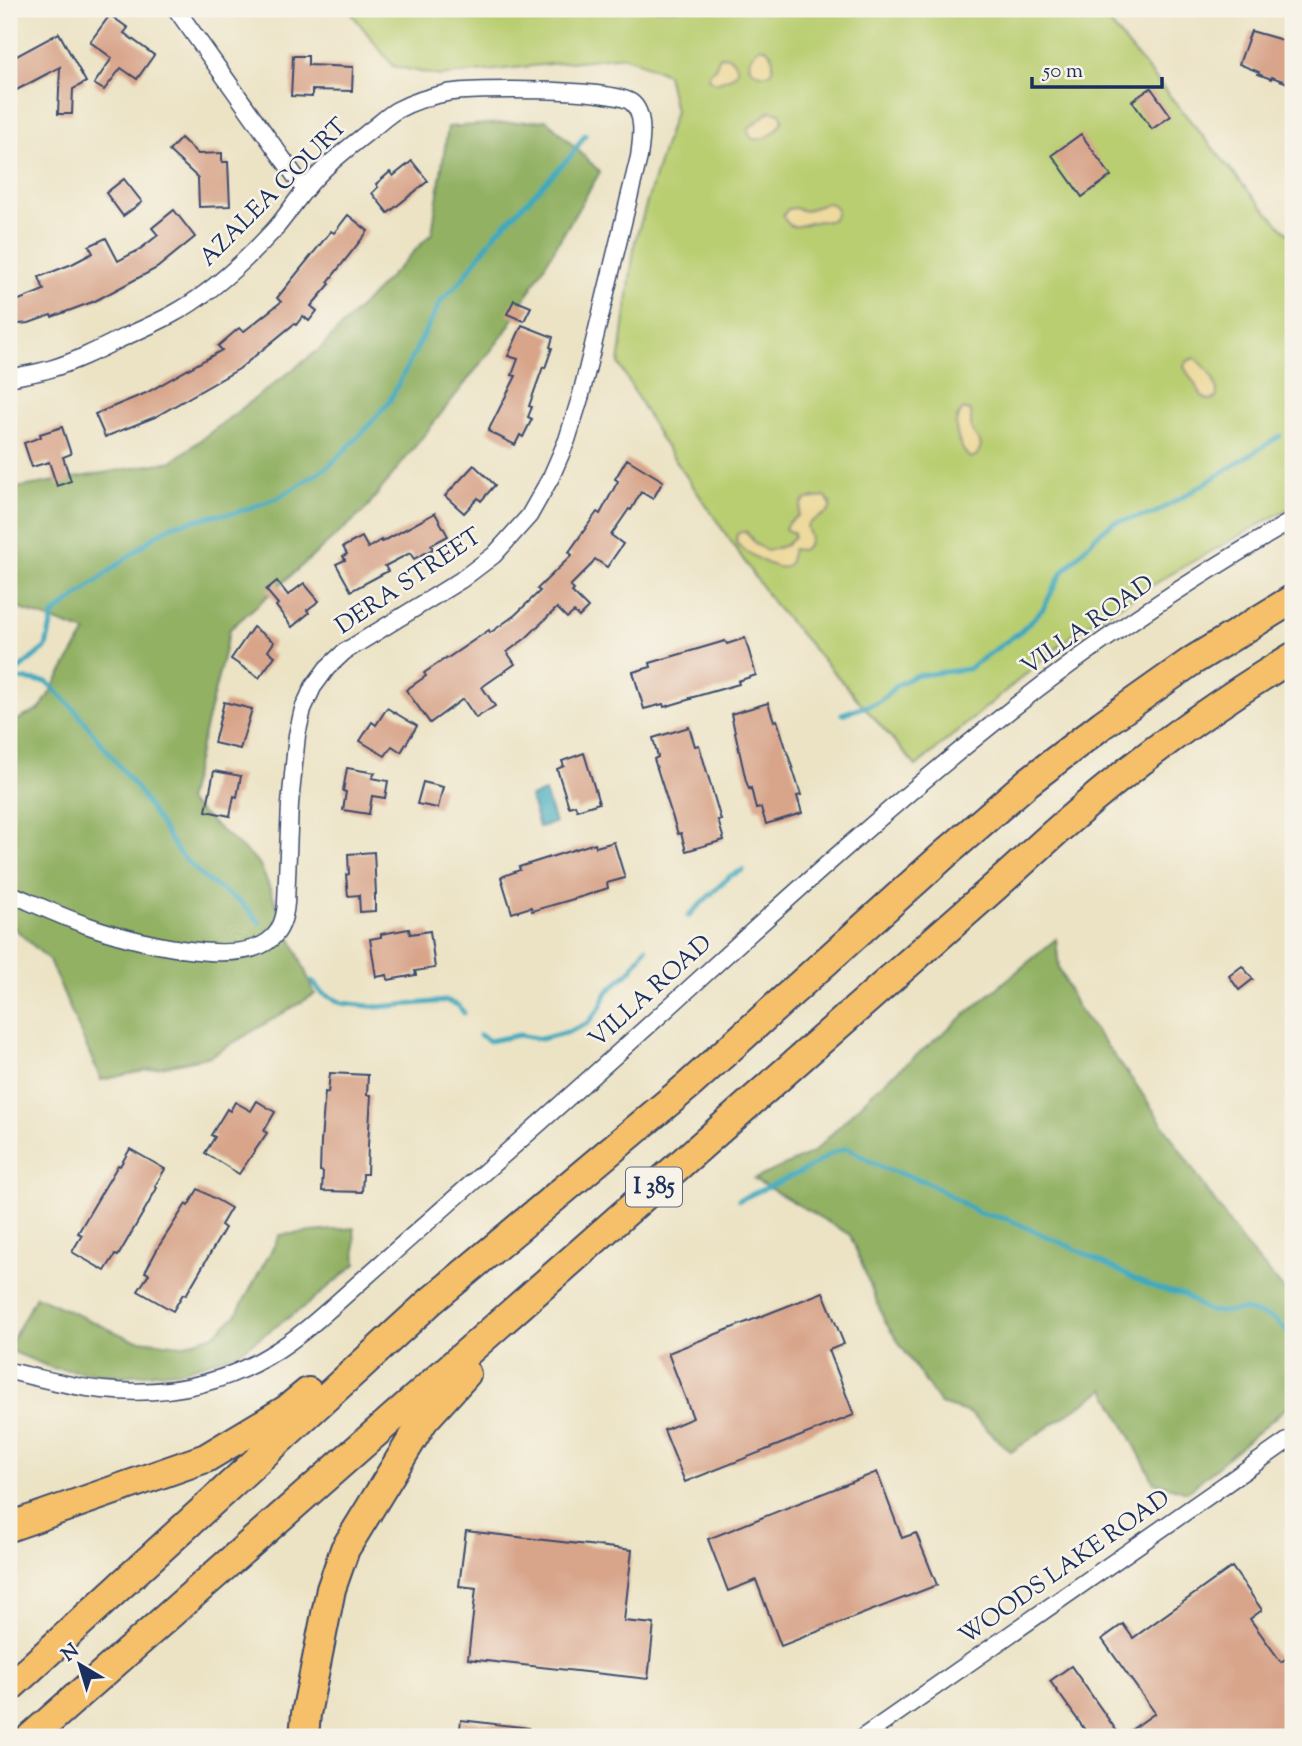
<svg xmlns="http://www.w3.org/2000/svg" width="1302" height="1746" font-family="'Sorts Mill Goudy',serif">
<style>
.green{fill:#b9ce71;stroke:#6a7e68;stroke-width:2}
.forest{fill:#92b163;stroke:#567060;stroke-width:2}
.sand{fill:#eeda9e;stroke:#84847e;stroke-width:2}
.water{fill:#3ea9bd;stroke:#2c6c8e;stroke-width:2}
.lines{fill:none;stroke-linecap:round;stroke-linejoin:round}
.stream{stroke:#3ea9bd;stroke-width:5}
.building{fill:#d8a48a}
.minor-casing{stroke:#3a4a6d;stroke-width:19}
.motorway-casing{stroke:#3a4a6d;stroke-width:32}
.minor{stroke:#fff;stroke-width:16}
.motorway{stroke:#f6c06b;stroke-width:28}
.labels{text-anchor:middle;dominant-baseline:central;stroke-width:5;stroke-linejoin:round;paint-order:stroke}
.shield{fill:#f7f3e8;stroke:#5d6a87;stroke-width:2}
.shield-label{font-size:23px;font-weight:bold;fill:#1b2f5e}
.street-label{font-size:24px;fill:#1b2f5e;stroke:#f7f3e8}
</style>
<rect width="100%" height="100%" fill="#f7f3e8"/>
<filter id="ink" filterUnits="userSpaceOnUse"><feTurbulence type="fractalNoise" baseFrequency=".0143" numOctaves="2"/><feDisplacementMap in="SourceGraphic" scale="14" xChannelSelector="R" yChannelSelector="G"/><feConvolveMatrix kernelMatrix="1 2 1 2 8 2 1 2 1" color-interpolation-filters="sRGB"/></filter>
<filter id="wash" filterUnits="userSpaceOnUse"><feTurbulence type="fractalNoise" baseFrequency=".00686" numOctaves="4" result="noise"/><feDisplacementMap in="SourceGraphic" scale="28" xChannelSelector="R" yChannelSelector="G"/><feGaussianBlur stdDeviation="1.57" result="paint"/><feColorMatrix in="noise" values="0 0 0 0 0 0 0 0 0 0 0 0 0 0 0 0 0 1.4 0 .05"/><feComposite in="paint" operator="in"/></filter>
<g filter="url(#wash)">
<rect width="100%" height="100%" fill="#ece3c5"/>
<path class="green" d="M348 9H1098L1250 193 1293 239V506L1181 568 1076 632 916 766 773 603 660 438 619 364 635 241 675 111 667 74 624 56 440 76 393 66Z"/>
<g class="forest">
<path d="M547 120 600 172 504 334 364 511 230 629 187 801 259 863 315 994 211 1056 101 1080 49 960 9 923V724L40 709 86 632 9 605V489L173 461 321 348 432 233 448 127Z"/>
<path d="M1056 939 1059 968 1076 1005 1137 1086 1242 1242 1293 1300V1402L1187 1492 1154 1482 1105 1389 1011 1452 970 1413 940 1404 885 1322 850 1235 754 1179 813 1153 876 1089Z"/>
<path d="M354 1228 356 1264 304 1307 237 1353 181 1371 120 1376 52 1368 9 1350V1346L36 1296 131 1339 182 1345 214 1335 236 1315 280 1235Z"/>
</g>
<g class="sand">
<path d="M760 47 767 49C774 55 775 67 769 74H759L750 68C748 59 753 53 760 47Z"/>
<path d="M721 56 729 57C748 73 731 78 715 83L708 78C709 71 713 71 716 66 718 61 717 60 721 56Z"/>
<path d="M770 111 780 113 783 120C777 132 766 141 752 139L748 131 749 128Z"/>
<path d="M826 203 832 204 837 210C834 226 825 219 814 222 800 224 792 234 783 216L788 209 795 208 805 211Z"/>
<path d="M1194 358C1206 365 1218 382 1217 396L1214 399 1208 400 1202 396 1184 367 1186 362Z"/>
<path d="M964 409 971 412C972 418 970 425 972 430 976 442 987 440 976 456L970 458C958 447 949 420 964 409Z"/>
<path d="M826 497C841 515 815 514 807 526L810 537 808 546 801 550 793 549C791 554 791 562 787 566 777 573 742 550 736 542L737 534C749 528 747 534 754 542 757 546 763 549 767 551L786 545 794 537V533L786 530 785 528 788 523 798 516 802 503 807 499Z"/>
</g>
<path class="water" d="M545 792 555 823 539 827 530 797Z"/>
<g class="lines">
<g class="stream">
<path d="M9 677 46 647 53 615 156 535 174 525 211 516 235 513 278 498 329 466 364 431 389 402 441 301 460 282 496 233 570 157 585 135"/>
<path d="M9 680 19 679 47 682 76 711 138 790 178 852 205 879 243 904 260 923"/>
<path d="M842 714 879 702 897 685 914 676 968 669 1021 631 1043 609 1061 574 1096 536 1114 522 1153 514 1188 494 1280 436"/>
<path d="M688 916 730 876 743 870"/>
<path d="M312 981 322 993 342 1003 378 1007 446 1001 458 1005 464 1013"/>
<path d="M480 1035 489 1041 519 1035 541 1039 568 1032 588 1023 600 1008 607 992 631 970 646 948"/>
<path d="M739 1200 806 1170 832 1153 847 1148 883 1168 927 1182 979 1213 1007 1219 1073 1248 1135 1279 1156 1288 1184 1295 1201 1307 1209 1311 1218 1312 1246 1310 1274 1319 1293 1337"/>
</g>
</g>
<g id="blocks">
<g class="building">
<path d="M110 15 128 28 124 33 154 55 137 79 121 68 104 90 94 84 112 58 90 42Z"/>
<path d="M1251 31 1279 39 1286 42 1285 44 1293 47V85L1272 77 1271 79 1258 74 1259 72 1239 64Z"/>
<path d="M59 33 86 82 73 89 72 114H58L60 67 9 94V60Z"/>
<path d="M293 56H308V65L353 67 352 91 312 90V97L291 96Z"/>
<path d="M1151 88 1171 116 1152 129 1132 101Z"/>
<path d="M1081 134 1111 176 1082 197 1052 155Z"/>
<path d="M181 138 198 154 222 153V162H228L230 206 199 207 198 178 169 151Z"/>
<path d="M412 161 428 181 388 213 372 193 378 187 376 184 390 172 393 176Z"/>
<path d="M124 179 142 202 123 216 106 193Z"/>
<path d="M174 210 195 237 157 268 95 301 52 317 51 315 29 323 9 325V304L44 290 39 277 72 264 93 253 89 246 106 238 118 261 139 250 158 235 152 228Z"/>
<path d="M348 215 368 231 328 282 330 284 311 306 317 311 309 321 303 316 296 325 294 324 239 369 155 417 105 437 95 414 146 393 222 350 218 346 239 328 243 332 281 302 277 298 331 231 334 233Z"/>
<path d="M514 300 531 307 524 321 507 314Z"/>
<path d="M522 325 553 337 550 347 552 348 545 368 543 367 529 406 532 407 528 417 532 419 523 437 520 435 515 445 488 431 516 376 512 375 518 359 508 356Z"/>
<path d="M62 427 71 454 63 457 71 481 57 486 49 462 32 467 24 443 41 437 40 434Z"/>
<path d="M627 459 663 481 653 499 641 492 631 510 629 509 611 535 623 544 607 567 595 559 590 566 570 586 574 590 572 592 588 608 579 617 574 612 567 618 557 608 526 638 507 652 515 664 482 687 495 706 476 718 463 699 430 723 406 690 426 676 424 673 446 658V659L489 630 490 633 515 615 540 591 537 589 572 555 569 552 597 512 600 514 618 481 615 479Z"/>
<path d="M474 465 495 485 481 501 478 498 464 513 445 496Z"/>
<path d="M435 513 448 536 431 545 433 549 414 559 410 553 385 566 388 571 351 591 336 564 345 560 343 556 347 554 343 547 362 537 368 548 381 540 382 542Z"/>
<path d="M277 581 288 595 304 583 319 601 307 610 309 613 292 627 276 606 278 604 266 590Z"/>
<path d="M253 627 274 642 268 651 275 656 259 678 231 659Z"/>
<path d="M745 638 756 675 738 681 739 684 690 698 691 699 664 707 663 704 644 709 633 672 651 667 650 663 725 641 727 644Z"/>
<path d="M224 702 252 709 240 749 214 743Z"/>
<path d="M768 703 774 721 777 720 801 795 797 796 802 813 766 824 761 808 756 809 751 788 749 789 746 781 731 714Z"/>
<path d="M387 708 417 726 401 752 392 746 385 756 360 741 372 722 376 725Z"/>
<path d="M689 727 695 746 699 745 721 820H718L724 840 686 851 681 833 678 834 654 759 658 757 653 738Z"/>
<path d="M584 753 599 803 577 810 575 805 569 807 557 769 564 766 562 761Z"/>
<path d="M347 768 375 773 372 778 388 781 385 798 372 796 369 814 343 810 346 792 343 791Z"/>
<path d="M214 771 241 776 237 797 234 796 230 816 206 811Z"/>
<path d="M423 782 443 787 438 808 417 804Z"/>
<path d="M614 842 625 878 607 883 608 888 584 896 532 911 531 907 512 913 501 877 520 870 519 867 595 843 596 847Z"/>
<path d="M374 852 376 894H375V911L360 912 359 895 348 896 346 875 349 874 348 854Z"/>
<path d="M409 929 410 934 430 931 435 968 415 971 416 975 388 980 387 975 376 977 370 939 381 937V934Z"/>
<path d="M1242 966 1253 979 1239 990 1229 976Z"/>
<path d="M330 1073 368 1075 367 1095H371L368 1145 367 1174H363L362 1192 322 1191 323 1172 320 1171 321 1142 325 1092 328 1093Z"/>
<path d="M257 1101 275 1112 264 1131 267 1133 239 1174 205 1153 215 1137 211 1135 227 1109 230 1111 235 1102 251 1111Z"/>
<path d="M130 1149 165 1169 155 1186 157 1188 143 1213 118 1256 115 1255 105 1271 72 1252 82 1235 78 1233 89 1214 118 1165 120 1166Z"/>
<path d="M198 1189 231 1208 221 1225 225 1228 186 1295 183 1294 173 1311 138 1291 149 1274 145 1272 159 1246 186 1204 188 1206Z"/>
<path d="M823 1292 844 1344 829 1350 854 1415 685 1482 664 1430 693 1418 668 1353Z"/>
<path d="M877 1472 902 1538 916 1533 937 1585 781 1646 756 1580 728 1591 708 1539Z"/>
<path d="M466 1531 632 1550 624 1621 654 1624 648 1679 468 1659 476 1588 459 1586Z"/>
<path d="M1232 1567 1262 1610 1250 1619 1281 1662 1287 1658 1293 1667V1737H1090L1050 1681 1071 1666 1121 1737 1155 1713 1102 1639 1123 1624 1133 1638Z"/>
<path d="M461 1720 529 1728V1737H459Z"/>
</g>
</g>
</g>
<g filter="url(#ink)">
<use href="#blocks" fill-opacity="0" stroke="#3a4a6d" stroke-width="2"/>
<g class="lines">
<g class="minor-casing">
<g id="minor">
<path d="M176 9 305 190"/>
<path d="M9 378C22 375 37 373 50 369 74 362 96 351 118 340 136 332 154 324 171 315 207 296 245 261 273 231 285 218 294 203 305 190 324 166 348 148 372 129 380 123 388 115 397 110 412 102 431 96 447 93 473 88 613 88 631 102 646 113 641 142 639 157L581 395 567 440 551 477 529 516 494 555 461 580 344 652 327 668 313 687 303 709 297 735 290 804 286 903C285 916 282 929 272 938 239 970 128 940 89 926 62 917 35 904 9 893"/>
<path d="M9 1371C40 1378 72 1387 103 1390 161 1396 218 1386 268 1356 304 1335 337 1302 368 1275 476 1179 585 1084 691 987 795 892 899 798 1009 711 1098 640 1195 577 1293 520"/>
<path d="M863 1737 1293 1437"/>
</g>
</g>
<g class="motorway-casing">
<g id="motorway">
<path d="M9 1527 206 1458 286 1410 308 1392"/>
<path d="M9 1688 431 1301 689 1085 943 856 1028 782 1103 724 1192 661 1293 599"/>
<path d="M31 1737 980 900C1010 874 1038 847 1068 821 1136 761 1216 704 1293 657"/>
<path d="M304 1737 306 1714 331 1589 345 1549 424 1420 466 1374"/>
</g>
</g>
<use href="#minor" class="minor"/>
<use href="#motorway" class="motorway"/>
</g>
</g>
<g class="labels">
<rect class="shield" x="626" y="1167.5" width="56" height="39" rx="5"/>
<g class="shield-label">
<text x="654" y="1187">I 385</text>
</g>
<g class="street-label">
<text transform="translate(274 193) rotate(-45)">AZALEA COURT</text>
<text transform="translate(409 582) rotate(-34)">DERA STREET</text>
<text transform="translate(1088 626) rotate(-35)">VILLA ROAD</text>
<text transform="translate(651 992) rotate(-42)">VILLA ROAD</text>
<text transform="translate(1065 1568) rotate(-35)">WOODS LAKE ROAD</text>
</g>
</g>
<rect width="1302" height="1746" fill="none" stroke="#f7f3e8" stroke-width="35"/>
<g transform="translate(80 1665) rotate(322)" stroke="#f7f3e8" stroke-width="5" paint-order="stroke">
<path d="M0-5L12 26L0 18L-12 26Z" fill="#1b2f5e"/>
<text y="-10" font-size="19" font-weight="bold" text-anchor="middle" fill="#1b2f5e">N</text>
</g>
<path d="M1032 77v10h130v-10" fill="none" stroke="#1b2f5e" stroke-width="3.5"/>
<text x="1043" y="77" font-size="21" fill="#1b2f5e" stroke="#f7f3e8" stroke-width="5" paint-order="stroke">50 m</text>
</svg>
